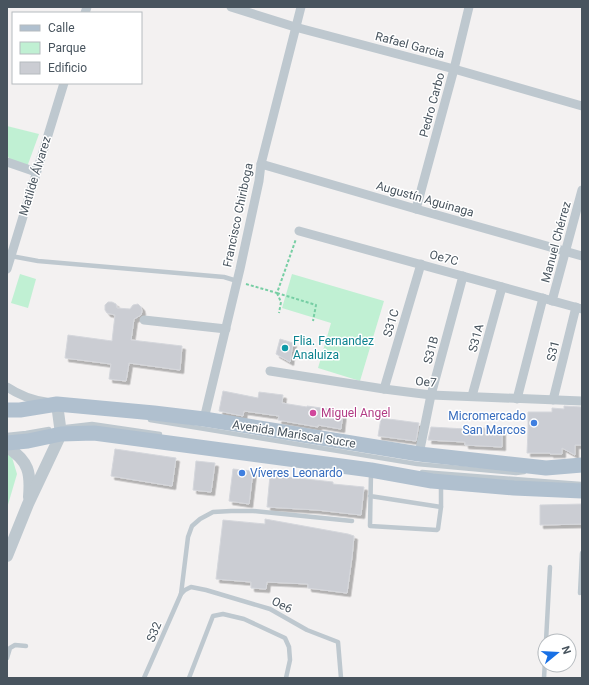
<svg xmlns="http://www.w3.org/2000/svg" width="589" height="685" font-family="Roboto,sans-serif">
<style>
.green{fill:#c0f0d3}
.building{fill:#cbcdd3;stroke:#d5d7dc;filter:url(#shadow)}
.lines{fill:none;stroke-linecap:round;stroke-linejoin:round}
.path{stroke:#77cea4;stroke-width:2;stroke-dasharray:3 2;stroke-linecap:butt}
.service{stroke:#bec8cf;stroke-width:4.5}
.minor{stroke:#bec8cf;stroke-width:9}
.tertiary{stroke:#bec8cf;stroke-width:12}
.primary{stroke:#b0c0cf;stroke-width:15}
.culture-dot{fill:#0f9aa8;stroke:#fff;stroke-width:1.5}
.hotel-dot{fill:#d1479c;stroke:#fff;stroke-width:1.5}
.shop-dot{fill:#3f7fe0;stroke:#fff;stroke-width:1.5}
.labels{text-anchor:middle;dominant-baseline:central;stroke-width:3;stroke-linejoin:round;paint-order:stroke}
.street-label{font-size:12px;fill:#48545e;stroke:#fff}
.culture-label{font-size:12px;fill:#0d838f;stroke:#fff;text-anchor:start}
.hotel-label{font-size:12px;fill:#b23c85;stroke:#fff;text-anchor:start}
.shop-label{font-size:12px;fill:#366cbe;stroke:#fff;text-anchor:end}
</style>
<defs>
<filter id="shadow"><feDropShadow dx="3.5" dy="3.5" stdDeviation="0" flood-color="#0004"/></filter>
</defs>
<rect width="100%" height="100%" fill="#f3f1f1"/>
<g class="green">
<path d="M7 126 39 134 27 167 12 162 7 155Z"/>
<path d="M20 274 36 279 28 308 11 303Z"/>
<path d="M292 274 384 301 360 381 318 368 331 323 282 308Z"/>
<path d="M7 451 11 454 17 474 7 508Z"/>
</g>
<g class="building">
<path d="M108 302H112L116 304 117 308 130 309 133 305 138 304 141 307 142 311 141 315 134 319 131 340 182 346 180 370 129 363 126 381 109 379 111 364 65 358 68 335 112 341 115 315 107 313 105 310V305Z"/>
<path d="M280 339 293 343 290 362 276 354Z"/>
<path d="M223 391 258 398 259 392 283 395 282 403 307 407V406L343 411 341 429 318 425V427L278 420 279 416 244 411 243 416 219 411Z"/>
<path d="M564 406 582 407V445H575V455L562 448V454H550V453H527L528 430V412H552V408L564 409Z"/>
<path d="M381 418 419 423 416 441 378 436Z"/>
<path d="M431 427 466 429V427L502 429V447L465 445V442L428 440Z"/>
<path d="M115 449 176 458 172 486 111 476Z"/>
<path d="M196 461 215 463 211 492 193 490Z"/>
<path d="M233 469 253 471 249 504 229 501Z"/>
<path d="M270 475 333 482V484L364 487 361 515 317 510 267 507Z"/>
<path d="M582 504V524L540 525V505Z"/>
<path d="M265 519 348 534 354 536 352 557 347 593 308 588V584L267 582 266 589 251 588V582L216 579 223 520 265 524Z"/>
</g>
<g class="lines">
<g class="path">
<path d="M246 284 277 293 296 239"/>
<path d="M277 293 316 305 313 321"/>
<path d="M277 293 281 302 279 313"/>
</g>
<g class="service">
<path d="M11 256 38 261 224 277 237 281"/>
<path d="M150 420 417 464 516 473 524 472"/>
<path d="M66 427 92 424 160 434"/>
<path d="M7 435 26 433 49 429"/>
<path d="M422 472 581 484"/>
<path d="M370 496 441 507 438 529 437 530 370 526 371 472"/>
<path d="M441 507V483"/>
<path d="M580 593 582 553"/>
<path d="M181 594 185 590 191 587 206 590 270 609 307 630 338 642 341 678"/>
<path d="M546 641 550 567"/>
<path d="M7 658 10 648 15 645 26 646"/>
<path d="M144 678 181 594 188 537 192 526 200 519 213 512 231 511H253L352 521"/>
<path d="M189 678 213 616 223 614 244 619 285 638 289 647 290 660 286 678"/>
<path d="M544 678 545 661"/>
</g>
<g class="minor">
<path d="M231 7 295 27 454 69 582 106"/>
<path d="M85 13 87 7"/>
<path d="M7 162 36 172"/>
<path d="M261 164 416 209 582 256"/>
<path d="M416 209 454 69 469 7"/>
<path d="M299 231 582 309"/>
<path d="M7 269 64 83"/>
<path d="M552 301 582 190"/>
<path d="M144 320 226 329"/>
<path d="M270 371 384 389 431 395 582 401"/>
<path d="M7 387C19 395 32 400 46 402"/>
<path d="M384 389 421 264"/>
<path d="M472 396 502 287"/>
<path d="M517 399 543 298"/>
<path d="M553 400 576 307"/>
<path d="M204 419 240 269 259 181 261 164 301 7"/>
<path d="M419 454 431 395 463 276"/>
</g>
<g class="tertiary">
<path d="M7 447C29 461 31 473 29 497"/>
<path d="M7 556 28 504 61 434 57 404"/>
</g>
<g class="primary">
<path d="M7 410H20L57 404 154 413 204 419 419 454 546 468 582 465"/>
<path d="M7 443 28 441 61 434 94 433 371 470 432 481 514 488 582 491"/>
</g>
</g>
<circle class="culture-dot" cx="285" cy="348" r="4"/>
<circle class="hotel-dot" cx="313" cy="413" r="4"/>
<g class="shop-dot">
<circle cx="534" cy="423" r="4"/>
<circle cx="242" cy="473" r="4"/>
</g>
<g class="labels">
<g class="street-label">
<text transform="translate(410 45) rotate(15)">Rafael Garcia</text>
<text transform="translate(432 105) rotate(-75)">Pedro Carbo</text>
<text transform="translate(35 176) rotate(-73)">Matilde Álvarez</text>
<text transform="translate(425 199) rotate(16)">Augustín Aguinaga</text>
<text transform="translate(238 215) rotate(-78)">Francisco Chiriboga</text>
<text transform="translate(556 242) rotate(-75)">Manuel Chérrez</text>
<text transform="translate(444 258) rotate(15)">Oe7C</text>
<text transform="translate(391 323) rotate(-73)">S31C</text>
<text transform="translate(476 338) rotate(-75)">S31A</text>
<text transform="translate(431 350) rotate(-75)">S31B</text>
<text transform="translate(553 351) rotate(-76)">S31</text>
<text transform="translate(426 382) rotate(5)">Oe7</text>
<text transform="translate(294 434) rotate(9)">Avenida Mariscal Sucre</text>
<text transform="translate(282 605) rotate(27)">Oe6</text>
<text transform="translate(154 632) rotate(-67)">S32</text>
</g>
<g class="culture-label">
<text x="293" y="341">Flia. Fernandez<tspan x="293" dy="14">Analuiza</tspan></text>
</g>
<g class="hotel-label">
<text x="321" y="413">Miguel Angel</text>
</g>
<g class="shop-label">
<text x="526" y="416">Micromercado<tspan x="526" dy="14">San Marcos</tspan></text>
<text x="250" y="473" text-anchor="start">Víveres Leonardo</text>
</g>
</g>
<rect width="589" height="685" fill="none" stroke="#48545e" stroke-width="16"/>
<rect x="12" y="12" width="130" height="72" fill="#ffffff" stroke="#b6bbbf"/>
<rect x="20" y="25" width="20" height="6" fill="#b0c0cf" stroke="#b6bbbf"/>
<text x="48" y="32" font-size="12" fill="#48545e">Calle</text>
<rect x="20" y="42" width="20" height="12" fill="#c0f0d3" stroke="#b6bbbf"/>
<text x="48" y="52" font-size="12" fill="#48545e">Parque</text>
<rect x="20" y="62" width="20" height="12" fill="#cbcdd3" stroke="#b6bbbf"/>
<text x="48" y="72" font-size="12" fill="#48545e">Edificio</text>
<g transform="translate(557 653) rotate(72)"><circle r="19" fill="#ffffff" stroke="#b6bbbf"/>
<path d="M0-3L7 15L0 10L-7 15Z" fill="#1870e5"/>
<text y="-6" font-size="11" font-weight="bold" text-anchor="middle" fill="#48545e">N</text>
</g>
</svg>
